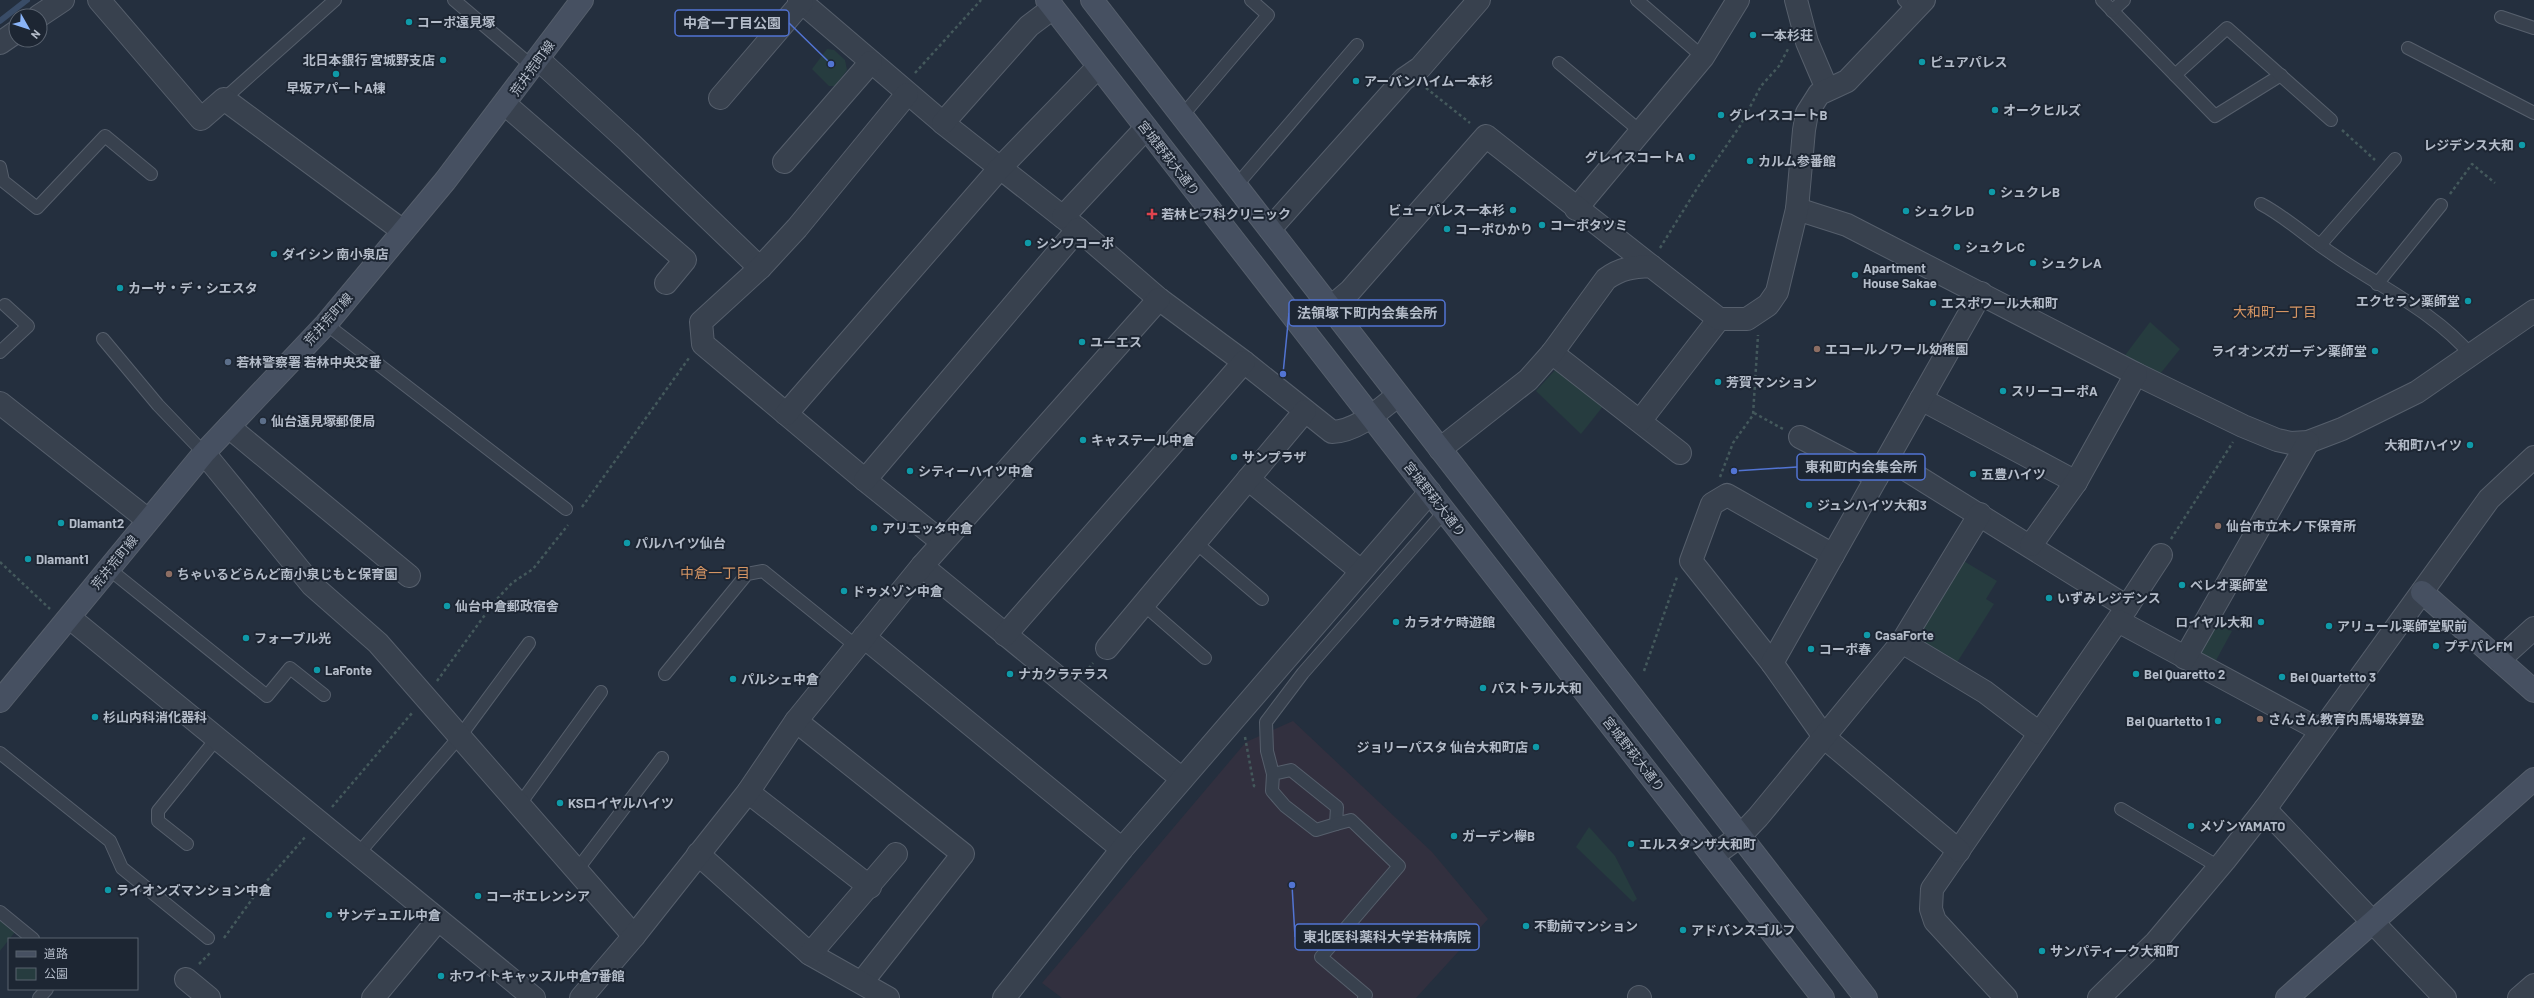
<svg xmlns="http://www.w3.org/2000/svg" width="2534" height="998" font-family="Barlow,'Noto Sans JP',sans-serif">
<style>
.medical{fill:#32303f}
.green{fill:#263c3f}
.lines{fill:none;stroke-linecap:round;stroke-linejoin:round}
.stream{stroke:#394c67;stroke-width:6}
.lane-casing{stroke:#565f6c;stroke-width:14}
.street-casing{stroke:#565f6c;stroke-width:24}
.secondary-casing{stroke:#565f6c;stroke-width:24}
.path{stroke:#44595c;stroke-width:2.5;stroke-dasharray:3 3;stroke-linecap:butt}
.lane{stroke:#38414e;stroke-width:12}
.street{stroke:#38414e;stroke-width:22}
.secondary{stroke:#465061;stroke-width:22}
.culture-dot{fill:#0f9aa8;stroke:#1d2633;stroke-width:1.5}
.health-dot{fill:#e0444e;stroke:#1d2633;stroke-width:1.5}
.education-dot{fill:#8d6e63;stroke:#1d2633;stroke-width:1.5}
.service-dot{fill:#5c6f8a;stroke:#1d2633;stroke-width:1.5}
.labels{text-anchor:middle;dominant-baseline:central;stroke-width:4;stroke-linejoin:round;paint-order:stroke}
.poi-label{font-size:13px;font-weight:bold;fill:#b4bcc9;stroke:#1d2633;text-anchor:start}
.street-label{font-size:13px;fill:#b4bcc9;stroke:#1d2633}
.neighbourhood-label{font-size:14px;fill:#d59563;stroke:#1d2633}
.leader{fill:none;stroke:#5274d3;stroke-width:1.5}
.callout-dot{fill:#5274d3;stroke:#1d2633;stroke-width:1.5}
.callout{fill:#1d2633;stroke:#5274d3;stroke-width:1.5}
.callout-label{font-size:14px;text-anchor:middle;font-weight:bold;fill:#b4bcc9}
</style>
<rect width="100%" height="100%" fill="#242f3e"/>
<path class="medical" d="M1293 721 1432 852 1488 919 1416 998H1062L1042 983 1246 742Z"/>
<g class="green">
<path d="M827 49 834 50 845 60 847 70 835 86H829L812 69Z"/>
<path d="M2150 322 2180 349 2160 374 2123 358Z"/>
<path d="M1556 369 1604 405 1581 434 1536 391Z"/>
<path d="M1962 560 1997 581 1986 599 1994 604 1956 664 1923 643 1919 629Z"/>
<path d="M2213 622 2232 631 2214 664 2200 656 2198 648Z"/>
<path d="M1589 827 1615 856 1637 899 1633 902 1576 847Z"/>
<path d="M0 920 15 932 0 951Z"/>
</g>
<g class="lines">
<path class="stream" d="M0 21 27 0"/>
<g class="lane-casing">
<g id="lane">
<path d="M454 0 533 67"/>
<path d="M1637 0 1703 57"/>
<path d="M1904 0 1913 9"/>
<path d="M2102 0 2215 116 2281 75"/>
<path d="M2112 11 2124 0"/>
<path d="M2501 17 2534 28"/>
<path d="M2408 48 2534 113"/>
<path d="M1559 63 1640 131"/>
<path d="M2175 75 2227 28 2331 120"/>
<path d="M224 99 335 0"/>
<path d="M1182 116 1268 15 1251 0"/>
<path d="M0 167 3 181 37 208 105 136 151 174"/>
<path d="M1236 186 1357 45"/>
<path d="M2261 204C2286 217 2307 237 2331 253 2378 286 2434 311 2472 356"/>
<path d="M2320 245 2395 159"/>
<path d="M2377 284 2441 205"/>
<path d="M326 324 566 509"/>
<path d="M103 339 158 405 204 453"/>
<path d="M0 352 28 326 5 305"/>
<path d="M1195 542 1262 599"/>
<path d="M109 569 267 696 290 668 324 695"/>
<path d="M1143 604 1205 658"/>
<path d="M665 674 747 574 763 571 856 646"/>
<path d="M0 753 110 841 122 868 208 938"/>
<path d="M1273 774 1291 770 1337 807 1336 824 1316 830 1285 806 1272 791 1273 774 1267 751 1266 722 1303 673 1445 511"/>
<path d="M520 804 601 692"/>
<path d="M2121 809 2219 867"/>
<path d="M1336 824 1351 820 1399 866 1321 957 1366 995 1364 998"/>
<path d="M187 844 158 821V811L217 738"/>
<path d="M358 854 461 735 529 643"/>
<path d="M577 870 662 758"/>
<path d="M0 912 33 939"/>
<path d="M39 998 47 989"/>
</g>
</g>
<g class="street-casing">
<g id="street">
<path d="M99 0 201 119 224 99 403 231"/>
<path d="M799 0 943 123 1078 229 1159 299 1244 362 1332 432C1357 431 1378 411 1397 396"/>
<path d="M1796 0 1807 42 1827 89"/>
<path d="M39 16 63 0"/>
<path d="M0 43 16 32"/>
<path d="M538 59 629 142 760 268"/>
<path d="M907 94 797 228 760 268 701 322 703 344 865 480 942 542"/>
<path d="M720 98 802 2"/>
<path d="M505 104 685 260 666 283"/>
<path d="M943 123 1029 26 1053 8"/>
<path d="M784 162 871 62"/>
<path d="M1576 209 1703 57 1738 0"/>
<path d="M1797 209 1847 225 2136 374 2243 426 2277 440 2291 443 2308 442 2342 429 2417 392 2534 311"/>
<path d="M1063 217 1146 128"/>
<path d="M1270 229 1404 79 1420 68 1479 0"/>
<path d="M1330 308 1350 291 1486 136 1651 266"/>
<path d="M1552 353 1680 453"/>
<path d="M1921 399 2076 482"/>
<path d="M0 403 148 520"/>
<path d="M786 414 1000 168 1098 67"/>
<path d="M1640 421 1719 319"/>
<path d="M229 427 409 576"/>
<path d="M1800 437 1877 477"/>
<path d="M1440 449 1528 380 1552 353 1606 279C1621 268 1633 267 1651 266L1719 319H1747L1768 305 1777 292 1797 209 1804 130 1807 113 1819 94 1847 81 1924 0"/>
<path d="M204 453 312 585 378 643 634 936"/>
<path d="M1889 459 2127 607 1932 889 1931 909 1935 921 2006 998"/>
<path d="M1248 479 1361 571"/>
<path d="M865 480 1078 229"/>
<path d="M2031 545 2076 482 2136 374"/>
<path d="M922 566 1182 779"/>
<path d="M2127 607 2161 555"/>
<path d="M70 618 534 998"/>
<path d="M2118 621 2320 730"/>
<path d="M1005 635 1244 362"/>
<path d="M864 637 1122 849"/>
<path d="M1902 642 1985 692 2039 733"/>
<path d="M1107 648 1305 411"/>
<path d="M2185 658 2308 442"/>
<path d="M2499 660 2534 628"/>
<path d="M1772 663 1691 561 1712 504 1727 495 1833 555"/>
<path d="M796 721 963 854 862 982"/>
<path d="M748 792 870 887"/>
<path d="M2265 809 2445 998"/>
<path d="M1959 851 1825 738 1772 663 1981 293"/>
<path d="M698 854 810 954 888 998"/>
<path d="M1713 856 1740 836 1758 817 1902 642 1980 514"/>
<path d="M810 954 896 854"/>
<path d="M186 979 209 998"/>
<path d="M1639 997 1640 998"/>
<path d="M373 998 438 920"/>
<path d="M581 998 634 936 748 792 796 721 922 566 1159 299"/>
<path d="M1004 998 1122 849 1430 492"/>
<path d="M2099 998 2156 942 2225 860 2265 809 2489 499 2534 457"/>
<path d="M2519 998 2534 985"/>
</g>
</g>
<g class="secondary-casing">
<g id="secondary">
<path d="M1047 0 1823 998"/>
<path d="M1092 0 1866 998"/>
<path d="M2422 592 2534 691"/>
<path d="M0 701 204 453 326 324 445 181 582 0"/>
<path d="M2287 998 2534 779"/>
</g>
</g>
<g class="path">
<path d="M915 73 981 0"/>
<path d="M1426 88 1470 123"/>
<path d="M2342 130 2375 160"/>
<path d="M2450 194 2472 164 2495 183"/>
<path d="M1660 248 1698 187 1740 126 1761 86 1779 66 1788 49"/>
<path d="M1754 413 1783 429"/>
<path d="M1720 477 1733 443 1753 415 1758 335"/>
<path d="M582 507 689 358"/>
<path d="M2171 539 2233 442"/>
<path d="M0 562 50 609"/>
<path d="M1644 671 1677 577"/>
<path d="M1085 673 1093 663"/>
<path d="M437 681 495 601 512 583 533 569 568 525"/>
<path d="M1245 737 1254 786 1257 788"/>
<path d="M332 807 412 713"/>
<path d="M224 938 258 891 306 836"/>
<path d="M199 964 210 953"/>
</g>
<use href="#lane" class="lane"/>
<use href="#street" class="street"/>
<use href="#secondary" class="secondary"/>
</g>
<g class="culture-dot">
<circle cx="409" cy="22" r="4"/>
<circle cx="1753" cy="35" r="4"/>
<circle cx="443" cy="60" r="4"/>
<circle cx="1922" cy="62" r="4"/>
<circle cx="336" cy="74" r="4"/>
<circle cx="1356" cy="81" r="4"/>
<circle cx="1995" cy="110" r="4"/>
<circle cx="1721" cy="115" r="4"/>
<circle cx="2522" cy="145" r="4"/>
<circle cx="1692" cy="157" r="4"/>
<circle cx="1750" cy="161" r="4"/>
<circle cx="1992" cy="192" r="4"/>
<circle cx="1513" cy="210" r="4"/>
<circle cx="1906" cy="211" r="4"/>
<circle cx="1542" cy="225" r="4"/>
<circle cx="1447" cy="229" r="4"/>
<circle cx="1028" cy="243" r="4"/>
<circle cx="1957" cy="247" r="4"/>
<circle cx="274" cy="254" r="4"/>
<circle cx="2033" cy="263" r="4"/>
<circle cx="1855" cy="275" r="4"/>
<circle cx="120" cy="288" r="4"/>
<circle cx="2468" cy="301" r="4"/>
<circle cx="1933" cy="303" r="4"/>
<circle cx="1082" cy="342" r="4"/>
<circle cx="2375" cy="351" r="4"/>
<circle cx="1718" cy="382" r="4"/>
<circle cx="2003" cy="391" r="4"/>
<circle cx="1083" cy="440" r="4"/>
<circle cx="2470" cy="445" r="4"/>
<circle cx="1234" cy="457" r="4"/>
<circle cx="910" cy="471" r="4"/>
<circle cx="1973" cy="474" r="4"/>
<circle cx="1809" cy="505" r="4"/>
<circle cx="61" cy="523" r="4"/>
<circle cx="874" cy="528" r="4"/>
<circle cx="627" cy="543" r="4"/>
<circle cx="28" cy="559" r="4"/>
<circle cx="2182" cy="585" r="4"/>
<circle cx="844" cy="591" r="4"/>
<circle cx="2049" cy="598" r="4"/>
<circle cx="447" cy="606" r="4"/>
<circle cx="1396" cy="622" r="4"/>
<circle cx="2261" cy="622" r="4"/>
<circle cx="2329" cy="626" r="4"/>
<circle cx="1867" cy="635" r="4"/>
<circle cx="246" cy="638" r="4"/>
<circle cx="2436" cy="646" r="4"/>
<circle cx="1811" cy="649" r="4"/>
<circle cx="317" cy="670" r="4"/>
<circle cx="1010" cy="674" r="4"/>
<circle cx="2136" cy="674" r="4"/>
<circle cx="2282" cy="677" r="4"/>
<circle cx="733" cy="679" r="4"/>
<circle cx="1483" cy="688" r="4"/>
<circle cx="95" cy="717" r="4"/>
<circle cx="2218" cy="721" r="4"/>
<circle cx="1536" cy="747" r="4"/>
<circle cx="560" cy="803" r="4"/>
<circle cx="2191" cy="826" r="4"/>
<circle cx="1454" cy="836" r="4"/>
<circle cx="1631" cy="844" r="4"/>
<circle cx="108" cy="890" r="4"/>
<circle cx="478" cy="896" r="4"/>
<circle cx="329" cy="915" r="4"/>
<circle cx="1526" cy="926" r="4"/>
<circle cx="1683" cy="930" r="4"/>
<circle cx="2042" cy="951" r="4"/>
<circle cx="441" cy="976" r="4"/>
</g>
<path class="health-dot" d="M1150 208h4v4h4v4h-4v4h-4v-4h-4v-4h4z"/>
<g class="education-dot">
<circle cx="1817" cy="349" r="4"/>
<circle cx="2218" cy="526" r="4"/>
<circle cx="169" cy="574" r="4"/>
<circle cx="2260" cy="719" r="4"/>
</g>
<g class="service-dot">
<circle cx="228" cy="362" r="4"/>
<circle cx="263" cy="421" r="4"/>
</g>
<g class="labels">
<g class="poi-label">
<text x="417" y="22">コーポ遠見塚</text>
<text x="1761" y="35">一本杉荘</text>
<text x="435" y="60" text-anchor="end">北日本銀行 宮城野支店</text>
<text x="1930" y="62">ピュアパレス</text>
<text x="1364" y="81">アーバンハイム一本杉</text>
<text x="336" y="88" text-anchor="middle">早坂アパートA棟</text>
<text x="2003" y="110">オークヒルズ</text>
<text x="1729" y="115">グレイスコートB</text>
<text x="2514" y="145" text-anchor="end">レジデンス大和</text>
<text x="1684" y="157" text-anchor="end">グレイスコートA</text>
<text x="1758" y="161">カルム参番館</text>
<text x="2000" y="192">シュクレB</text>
<text x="1505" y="210" text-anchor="end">ビューパレス一本杉</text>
<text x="1914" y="211">シュクレD</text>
<text x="1161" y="214">若林ヒフ科クリニック</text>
<text x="1550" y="225">コーポタツミ</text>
<text x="1455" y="229">コーポひかり</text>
<text x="1036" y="243">シンワコーポ</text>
<text x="1965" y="247">シュクレC</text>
<text x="282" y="254">ダイシン 南小泉店</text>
<text x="2041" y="263">シュクレA</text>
<text x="1863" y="268">Apartment<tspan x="1863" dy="15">House Sakae</tspan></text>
<text x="128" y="288">カーサ・デ・シエスタ</text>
<text x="2460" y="301" text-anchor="end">エクセラン薬師堂</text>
<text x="1941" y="303">エスポワール大和町</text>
<text x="1090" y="342">ユーエス</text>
<text x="1825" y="349">エコールノワール幼稚園</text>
<text x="2367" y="351" text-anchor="end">ライオンズガーデン薬師堂</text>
<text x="236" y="362">若林警察署 若林中央交番</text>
<text x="1726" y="382">芳賀マンション</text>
<text x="2011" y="391">スリーコーポA</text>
<text x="271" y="421">仙台遠見塚郵便局</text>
<text x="1091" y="440">キャステール中倉</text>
<text x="2462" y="445" text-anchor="end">大和町ハイツ</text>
<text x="1242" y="457">サンプラザ</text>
<text x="918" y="471">シティーハイツ中倉</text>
<text x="1981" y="474">五豊ハイツ</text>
<text x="1817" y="505">ジュンハイツ大和3</text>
<text x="69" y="523">Diamant2</text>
<text x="2226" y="526">仙台市立木ノ下保育所</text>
<text x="882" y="528">アリエッタ中倉</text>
<text x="635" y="543">パルハイツ仙台</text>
<text x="36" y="559">Diamant1</text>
<text x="177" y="574">ちゃいるどらんど南小泉じもと保育園</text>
<text x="2190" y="585">ベレオ薬師堂</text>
<text x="852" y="591">ドゥメゾン中倉</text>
<text x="2057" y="598">いずみレジデンス</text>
<text x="455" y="606">仙台中倉郵政宿舎</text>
<text x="1404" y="622">カラオケ時遊館</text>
<text x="2253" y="622" text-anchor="end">ロイヤル大和</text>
<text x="2337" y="626">アリュール薬師堂駅前</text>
<text x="1875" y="635">CasaForte</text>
<text x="254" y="638">フォーブル光</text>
<text x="2444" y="646">プチパレFM</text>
<text x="1819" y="649">コーポ春</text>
<text x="325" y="670">LaFonte</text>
<text x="1018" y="674">ナカクラテラス</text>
<text x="2144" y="674">Bel Quaretto 2</text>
<text x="2290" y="677">Bel Quartetto 3</text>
<text x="741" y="679">パルシェ中倉</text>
<text x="1491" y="688">パストラル大和</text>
<text x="103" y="717">杉山内科消化器科</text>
<text x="2268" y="719">さんさん教育内馬場珠算塾</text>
<text x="2210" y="721" text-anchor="end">Bel Quartetto 1</text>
<text x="1528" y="747" text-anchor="end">ジョリーパスタ 仙台大和町店</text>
<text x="568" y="803">KSロイヤルハイツ</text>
<text x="2199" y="826">メゾンYAMATO</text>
<text x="1462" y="836">ガーデン欅B</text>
<text x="1639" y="844">エルスタンザ大和町</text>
<text x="116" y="890">ライオンズマンション中倉</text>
<text x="486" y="896">コーポエレンシア</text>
<text x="337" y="915">サンデュエル中倉</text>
<text x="1534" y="926">不動前マンション</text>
<text x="1691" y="930">アドバンスゴルフ</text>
<text x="2050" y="951">サンパティーク大和町</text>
<text x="449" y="976">ホワイトキャッスル中倉7番館</text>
</g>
<g class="street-label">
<text transform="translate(532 68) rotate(-54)">荒井荒町線</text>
<text transform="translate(1169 158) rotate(52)">宮城野萩大通り</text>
<text transform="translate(328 319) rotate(-48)">荒井荒町線</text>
<text transform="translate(1435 499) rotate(52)">宮城野萩大通り</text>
<text transform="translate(114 562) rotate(-51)">荒井荒町線</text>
<text transform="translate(1634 754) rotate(52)">宮城野萩大通り</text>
</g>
<g class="neighbourhood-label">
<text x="2275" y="311">大和町一丁目</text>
<text x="715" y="572">中倉一丁目</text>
</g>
</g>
<path class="leader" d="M831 64L789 23M1283 374L1289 313M1734 471L1797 467M1292 885L1295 937"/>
<g class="callout-dot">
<circle cx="831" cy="64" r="4"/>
<circle cx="1283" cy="374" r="4"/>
<circle cx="1734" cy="471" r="4"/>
<circle cx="1292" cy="885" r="4"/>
</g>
<g class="callout">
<rect x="675" y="10" width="114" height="26" rx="4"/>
<rect x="1289" y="300" width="156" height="26" rx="4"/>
<rect x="1797" y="454" width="128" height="26" rx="4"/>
<rect x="1295" y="924" width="184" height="26" rx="4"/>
</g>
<g class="callout-label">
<text x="732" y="28">中倉一丁目公園</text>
<text x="1367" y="318">法領塚下町内会集会所</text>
<text x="1861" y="472">東和町内会集会所</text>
<text x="1387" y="942">東北医科薬科大学若林病院</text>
</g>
<rect x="8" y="938" width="130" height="52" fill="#1d2633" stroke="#59626f"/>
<rect x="16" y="951" width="20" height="6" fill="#465061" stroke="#59626f"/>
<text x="44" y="958" font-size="12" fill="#b4bcc9">道路</text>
<rect x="16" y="968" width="20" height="12" fill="#263c3f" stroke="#59626f"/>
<text x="44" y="978" font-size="12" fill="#b4bcc9">公園</text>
<g transform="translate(28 28) rotate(129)"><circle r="19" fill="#1d2633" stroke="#59626f"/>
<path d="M0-3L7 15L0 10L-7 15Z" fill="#8ab4f8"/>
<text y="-6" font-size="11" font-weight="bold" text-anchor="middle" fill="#b4bcc9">N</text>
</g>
</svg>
